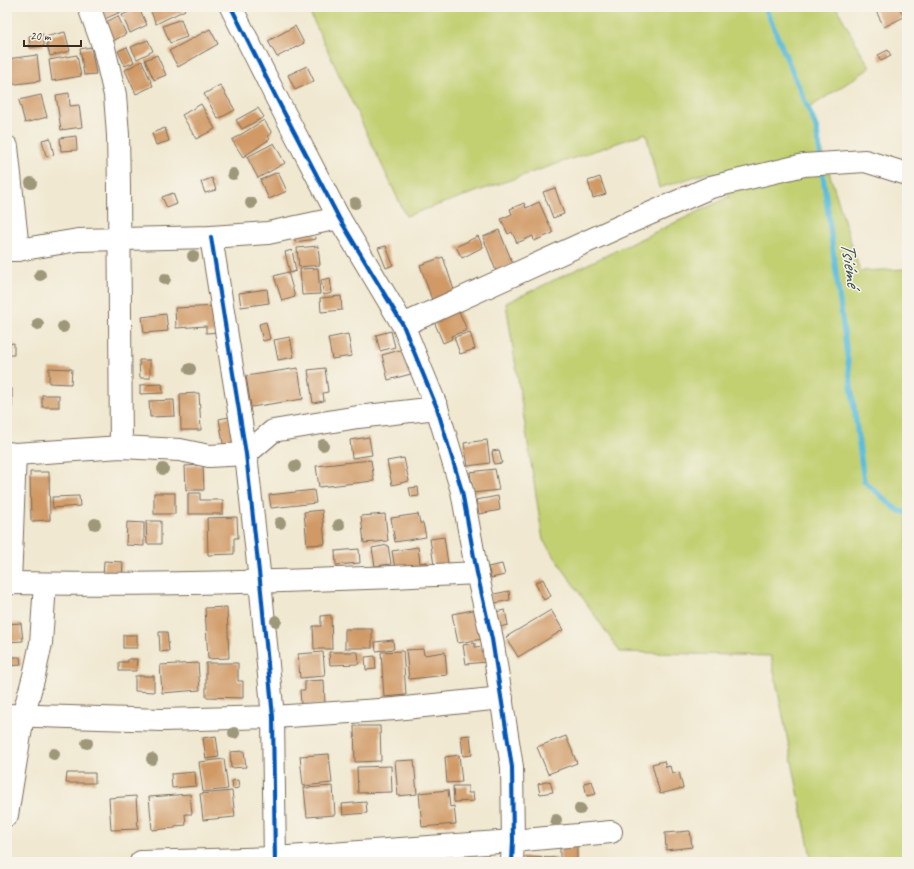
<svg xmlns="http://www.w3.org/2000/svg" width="914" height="869" font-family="Caveat,sans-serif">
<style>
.green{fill:#c2d072;stroke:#7e7d48}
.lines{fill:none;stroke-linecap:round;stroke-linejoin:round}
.stream{stroke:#5cbcda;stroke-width:5.5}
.building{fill:#d09965}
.minor-casing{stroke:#7a6c5c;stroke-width:24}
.minor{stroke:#fff;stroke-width:22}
.cycleway-casing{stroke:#f7f3e8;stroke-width:6}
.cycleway{stroke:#0057b8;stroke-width:4}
.tree{fill:#9f977a}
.labels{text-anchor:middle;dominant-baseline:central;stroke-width:3;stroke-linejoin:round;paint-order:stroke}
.water-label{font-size:21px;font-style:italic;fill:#455656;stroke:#f7f3e8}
</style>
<rect width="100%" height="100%" fill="#f7f3e8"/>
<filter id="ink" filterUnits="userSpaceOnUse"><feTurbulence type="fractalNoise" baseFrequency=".025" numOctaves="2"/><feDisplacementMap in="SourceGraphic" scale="8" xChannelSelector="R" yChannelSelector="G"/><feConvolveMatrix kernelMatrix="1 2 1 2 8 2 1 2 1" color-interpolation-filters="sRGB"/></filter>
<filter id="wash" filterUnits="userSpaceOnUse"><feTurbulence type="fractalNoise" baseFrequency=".012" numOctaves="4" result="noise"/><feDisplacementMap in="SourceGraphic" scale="16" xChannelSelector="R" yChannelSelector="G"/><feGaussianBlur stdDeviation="0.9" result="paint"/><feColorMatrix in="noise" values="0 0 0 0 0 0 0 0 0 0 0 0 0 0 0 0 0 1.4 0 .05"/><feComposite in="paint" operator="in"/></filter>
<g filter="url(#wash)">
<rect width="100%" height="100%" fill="#f0e8d0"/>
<path class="green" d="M307 7H836L870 68 809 108 860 271 907 269V862H812L771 656 620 652 543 540 506 303 729 197 709 172 659 188 646 133 406 216Z"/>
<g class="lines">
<g class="stream">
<path d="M765 7 816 127 821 159"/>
<path d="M822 168 864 481 897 510 907 513"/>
</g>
</g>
<g id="blocks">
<g class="building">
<path d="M93 7H124L125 10 100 21Z"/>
<path d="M149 7H183L185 10 156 24Z"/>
<path d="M874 7H899L904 17 884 27Z"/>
<path d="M139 8 147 25 130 33 122 15Z"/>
<path d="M118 16 126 34 109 43 100 25Z"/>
<path d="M181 19 187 37 170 43 163 26Z"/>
<path d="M295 26 304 43 277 57 268 41Z"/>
<path d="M210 29 218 44 178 67 169 51Z"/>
<path d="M65 32 70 51 50 56 45 37Z"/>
<path d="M43 34 44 46 30 48 29 36Z"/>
<path d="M148 40 153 51 137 59 131 47Z"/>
<path d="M91 47 96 74 84 75 80 49Z"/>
<path d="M127 47 134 62 125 66 118 51Z"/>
<path d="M888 50 891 56 881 61 878 55Z"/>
<path d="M37 55 40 81 8 85 7 59Z"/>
<path d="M77 55 81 76 52 81 49 60Z"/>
<path d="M157 55 166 75 154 80 145 60Z"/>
<path d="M142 61 153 86 136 94 125 70Z"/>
<path d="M307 66 314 81 295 90 288 75Z"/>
<path d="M220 85 235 110 218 119 204 94Z"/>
<path d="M69 93 70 106 79 105 82 127 61 130 56 95Z"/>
<path d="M41 95 47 117 25 123 19 100Z"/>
<path d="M201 104 215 129 196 139 182 115Z"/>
<path d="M258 108 264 117 242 129 236 120Z"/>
<path d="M264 120 272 133 268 136 270 139 243 157 232 140Z"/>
<path d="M165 128 169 141 156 145 152 133Z"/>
<path d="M76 136 77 150 61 151 60 138Z"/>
<path d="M50 138 54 155 46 156 42 140Z"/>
<path d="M274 143 285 163 258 178 247 157Z"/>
<path d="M278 172 287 191 269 199 260 180Z"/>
<path d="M600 177 606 194 593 198 588 181Z"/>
<path d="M212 178 216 190 205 193 201 182Z"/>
<path d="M555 188 564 214 553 218 543 192Z"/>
<path d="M173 193 177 204 167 208 162 197Z"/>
<path d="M539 202 553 233 534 241 533 236 517 243 512 232 508 234 501 219 512 214 510 209 524 203 526 208Z"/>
<path d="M499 230 513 264 496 271 483 237Z"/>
<path d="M315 232 316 239 295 242 294 235Z"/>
<path d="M478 236 483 247 462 258 456 247Z"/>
<path d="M318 246 320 265 299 267 297 248Z"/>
<path d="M386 246 393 265 386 268 378 248Z"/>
<path d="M292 250 296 271 290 273 285 252Z"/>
<path d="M443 257 456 296 433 303 420 265Z"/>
<path d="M318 268 320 294 302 295 300 269Z"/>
<path d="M288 272 295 297 282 301 274 276Z"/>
<path d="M330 278 332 293 324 295 321 280Z"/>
<path d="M267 289 269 303 241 307 239 293Z"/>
<path d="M341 296 342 310 321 312 320 298Z"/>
<path d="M220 306 221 332 206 333V326L176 328 175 308Z"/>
<path d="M458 309 467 330 451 336 452 339 443 343 433 319Z"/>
<path d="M166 314 168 331 144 333 142 317Z"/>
<path d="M266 322 270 339 263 341 259 324Z"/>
<path d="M391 331 395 347 380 351 376 335Z"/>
<path d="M470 332 475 349 460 354 454 337Z"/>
<path d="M348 334 352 356 332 359 328 338Z"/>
<path d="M290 337 294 357 278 360 274 340Z"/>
<path d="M14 343V355H7V344Z"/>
<path d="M404 349 411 374 388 380 382 355Z"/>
<path d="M139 360H150V378H140Z"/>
<path d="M49 368 72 369 71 384 49 383Z"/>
<path d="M298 368 303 399 251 407 246 376Z"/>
<path d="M325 368 328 392 323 393 324 401 313 403 308 370Z"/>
<path d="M162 384 163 393 140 394V385Z"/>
<rect x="7" y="389" width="5" height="18"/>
<path d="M199 393 201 430H181L180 394Z"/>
<rect x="42" y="395" width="17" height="12"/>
<path d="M174 400 175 416 150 417 149 401Z"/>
<path d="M229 417 235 447 224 449 219 419Z"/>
<path d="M369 437 372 455 352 458 350 440Z"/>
<path d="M487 440 490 463 468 466 464 443Z"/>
<path d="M499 450 502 463 494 464 492 451Z"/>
<path d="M404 458 409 481 392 485 387 461Z"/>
<path d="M371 460 374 481 319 487 316 466Z"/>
<path d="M203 465 204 490H186L185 466Z"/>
<path d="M495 469 499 490 473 493 470 472Z"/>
<path d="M30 472H49L50 520 31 521Z"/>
<path d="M418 487 419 496 411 497 409 488Z"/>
<path d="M314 490 316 503 271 508 269 495Z"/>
<rect x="154" y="493" width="21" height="21"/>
<path d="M188 493H200V500H223V514H188Z"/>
<path d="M79 496 80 506 53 508 52 497Z"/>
<path d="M498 496 500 510 479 514 476 500Z"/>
<path d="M322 510 325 544 307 545 304 512Z"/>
<path d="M385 514 388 541 364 543 361 516Z"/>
<path d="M418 514 420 523H423L426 537 395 542 391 518Z"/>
<path d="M237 517 238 538H234V554L208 555 207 518Z"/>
<path d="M146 521H161V544H147Z"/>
<path d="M127 522 144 523V546L126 545Z"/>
<path d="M444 537 449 570 435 572 430 539Z"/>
<path d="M388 545 391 564 375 566 372 548Z"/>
<path d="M418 547 420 563 427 562 428 573 396 575 392 551Z"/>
<path d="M359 549 360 563 336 565 335 551Z"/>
<path d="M104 561 123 562 122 578 103 577Z"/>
<path d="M502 564 505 575 491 578 488 567Z"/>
<path d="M543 579 551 596 544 600 535 583Z"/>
<path d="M509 591 510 600 491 604 489 595Z"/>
<path d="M227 607 229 658 208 659 205 608Z"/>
<path d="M478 609 483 639 458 643 452 614Z"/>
<path d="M505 610 508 625 495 628 491 613Z"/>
<path d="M551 610 563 630 518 657 506 637Z"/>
<path d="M331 615 332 649H314L313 626H321V616Z"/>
<path d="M21 623 23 641 7 642V624Z"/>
<rect x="345" y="629" width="27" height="19"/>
<path d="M159 632H167L169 651 160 652Z"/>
<rect x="123" y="635" width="14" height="13"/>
<path d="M393 640 394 649 376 651 375 642Z"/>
<path d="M475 643V647L484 646 486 662 466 664 463 645Z"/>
<path d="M423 649 424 655 445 652 447 675 409 679 406 650Z"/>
<path d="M403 651 406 695 384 697 381 652Z"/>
<path d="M323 652 325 676 300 678 298 654Z"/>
<path d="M329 652H358L359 664 330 665Z"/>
<path d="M375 656 376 669 366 670 365 657Z"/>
<path d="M8 657H20L21 665 8 666Z"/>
<path d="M128 659H137L136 671H119V662H128Z"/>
<path d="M198 663 200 690 162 693 160 665Z"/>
<path d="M206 663H238V681H243V698L206 697Z"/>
<path d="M135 676H154V692L135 691Z"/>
<path d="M324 680 325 705 301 706 300 690H305V681Z"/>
<path d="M354 726H380L381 761 355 762Z"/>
<path d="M470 735 472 755 463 756 461 736Z"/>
<path d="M216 736 219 757 206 759 203 738Z"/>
<path d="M566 736 577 763 548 774 537 747Z"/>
<path d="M244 751 246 767 231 768 230 752Z"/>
<path d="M329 754 332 783 303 786 300 756Z"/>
<path d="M459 755 462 782 447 783 445 757Z"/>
<path d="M224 759 228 789 203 792 199 762Z"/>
<path d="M414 760 417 794 398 796 395 761Z"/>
<path d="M664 761 666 767 670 766 672 774 679 772 683 788 660 794 652 764Z"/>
<path d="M391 766 392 792 358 793 357 767Z"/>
<path d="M195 772 196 786 172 788 171 774Z"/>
<path d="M67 773H95V783H66Z"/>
<path d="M238 780 239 788 233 789 232 781Z"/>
<path d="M550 781 553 792 540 794 538 784Z"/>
<path d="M592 781 596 794 587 796 584 783Z"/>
<path d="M333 786 335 815 307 817 304 788Z"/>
<path d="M453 786H468V793H473L474 801 454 802Z"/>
<path d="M448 790 450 807 454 806 456 824 422 827 419 793Z"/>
<path d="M232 791 235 817 203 820 200 794Z"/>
<path d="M190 794 192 814H185L186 825 175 826V828L152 830 149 797Z"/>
<path d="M136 796 138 829 111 830 109 798Z"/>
<path d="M366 802 367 813 343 815 342 804Z"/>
<path d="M690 831 692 847 666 850 665 833Z"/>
<rect x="560" y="843" width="17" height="19"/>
<path d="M522 857 557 858V862H522Z"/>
</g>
</g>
</g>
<g filter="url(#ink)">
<use href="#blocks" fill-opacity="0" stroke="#7a6c5c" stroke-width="1"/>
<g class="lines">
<g class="minor-casing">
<g id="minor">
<path d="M89 7 104 48 115 95 118 135 119 187 121 447"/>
<path d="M231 7 276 97 339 218 403 325 437 408 462 491 477 573 492 639 512 767 513 841 512 862"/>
<path d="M7 147 18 250"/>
<path d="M211 237 246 454 260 581 273 717 275 862"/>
<path d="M7 250H18L78 240 211 237 268 233 339 218"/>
<path d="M403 325 619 227 711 187 804 165 865 161 907 174"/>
<path d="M7 453 15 454 121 447 180 450 209 456 246 454 273 431 358 417 437 408"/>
<path d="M7 583C164 586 320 581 477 573"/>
<path d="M10 583 15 454"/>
<path d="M7 715 162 720 273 717 395 709 502 698"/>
<path d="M7 815 23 716 34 676 41 643 45 584"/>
<path d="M141 862 275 858 513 841 611 832"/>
</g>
</g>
<use href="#minor" class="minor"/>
<g class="cycleway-casing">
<g id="cycleway">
<path d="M231 7 276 97 339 218 403 325 437 408 462 491 477 573 492 639 512 767 513 841 512 862"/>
<path d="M211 237 246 454 260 581 273 717 275 862"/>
</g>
</g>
<use href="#cycleway" class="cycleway"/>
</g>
<g class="tree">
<circle cx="233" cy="174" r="6"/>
<circle cx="31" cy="183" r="6"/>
<circle cx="251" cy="203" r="6"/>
<circle cx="355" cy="203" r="6"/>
<circle cx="193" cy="256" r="6"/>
<circle cx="40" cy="275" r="6"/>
<circle cx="165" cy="279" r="6"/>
<circle cx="38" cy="324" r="6"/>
<circle cx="63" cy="327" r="6"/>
<circle cx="190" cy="369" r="6"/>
<circle cx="323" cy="445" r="6"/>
<circle cx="295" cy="466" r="6"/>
<circle cx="163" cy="469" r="6"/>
<circle cx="280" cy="523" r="6"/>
<circle cx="95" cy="524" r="6"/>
<circle cx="339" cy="525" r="6"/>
<circle cx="276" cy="621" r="6"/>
<circle cx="234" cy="733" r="6"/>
<circle cx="87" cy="743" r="6"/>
<circle cx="54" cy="754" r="6"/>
<circle cx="152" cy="759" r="6"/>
<circle cx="580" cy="809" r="6"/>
<circle cx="556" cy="820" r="6"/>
</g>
</g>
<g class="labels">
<g class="water-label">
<text transform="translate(851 264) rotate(82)">Tsiémé</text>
</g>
</g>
<rect width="914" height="869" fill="none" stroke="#f7f3e8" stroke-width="24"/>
<path d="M24 40v6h57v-6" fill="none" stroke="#3b2a1e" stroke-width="2"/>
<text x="30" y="40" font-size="12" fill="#3b2a1e" stroke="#f7f3e8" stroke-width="3" paint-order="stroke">20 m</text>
</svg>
